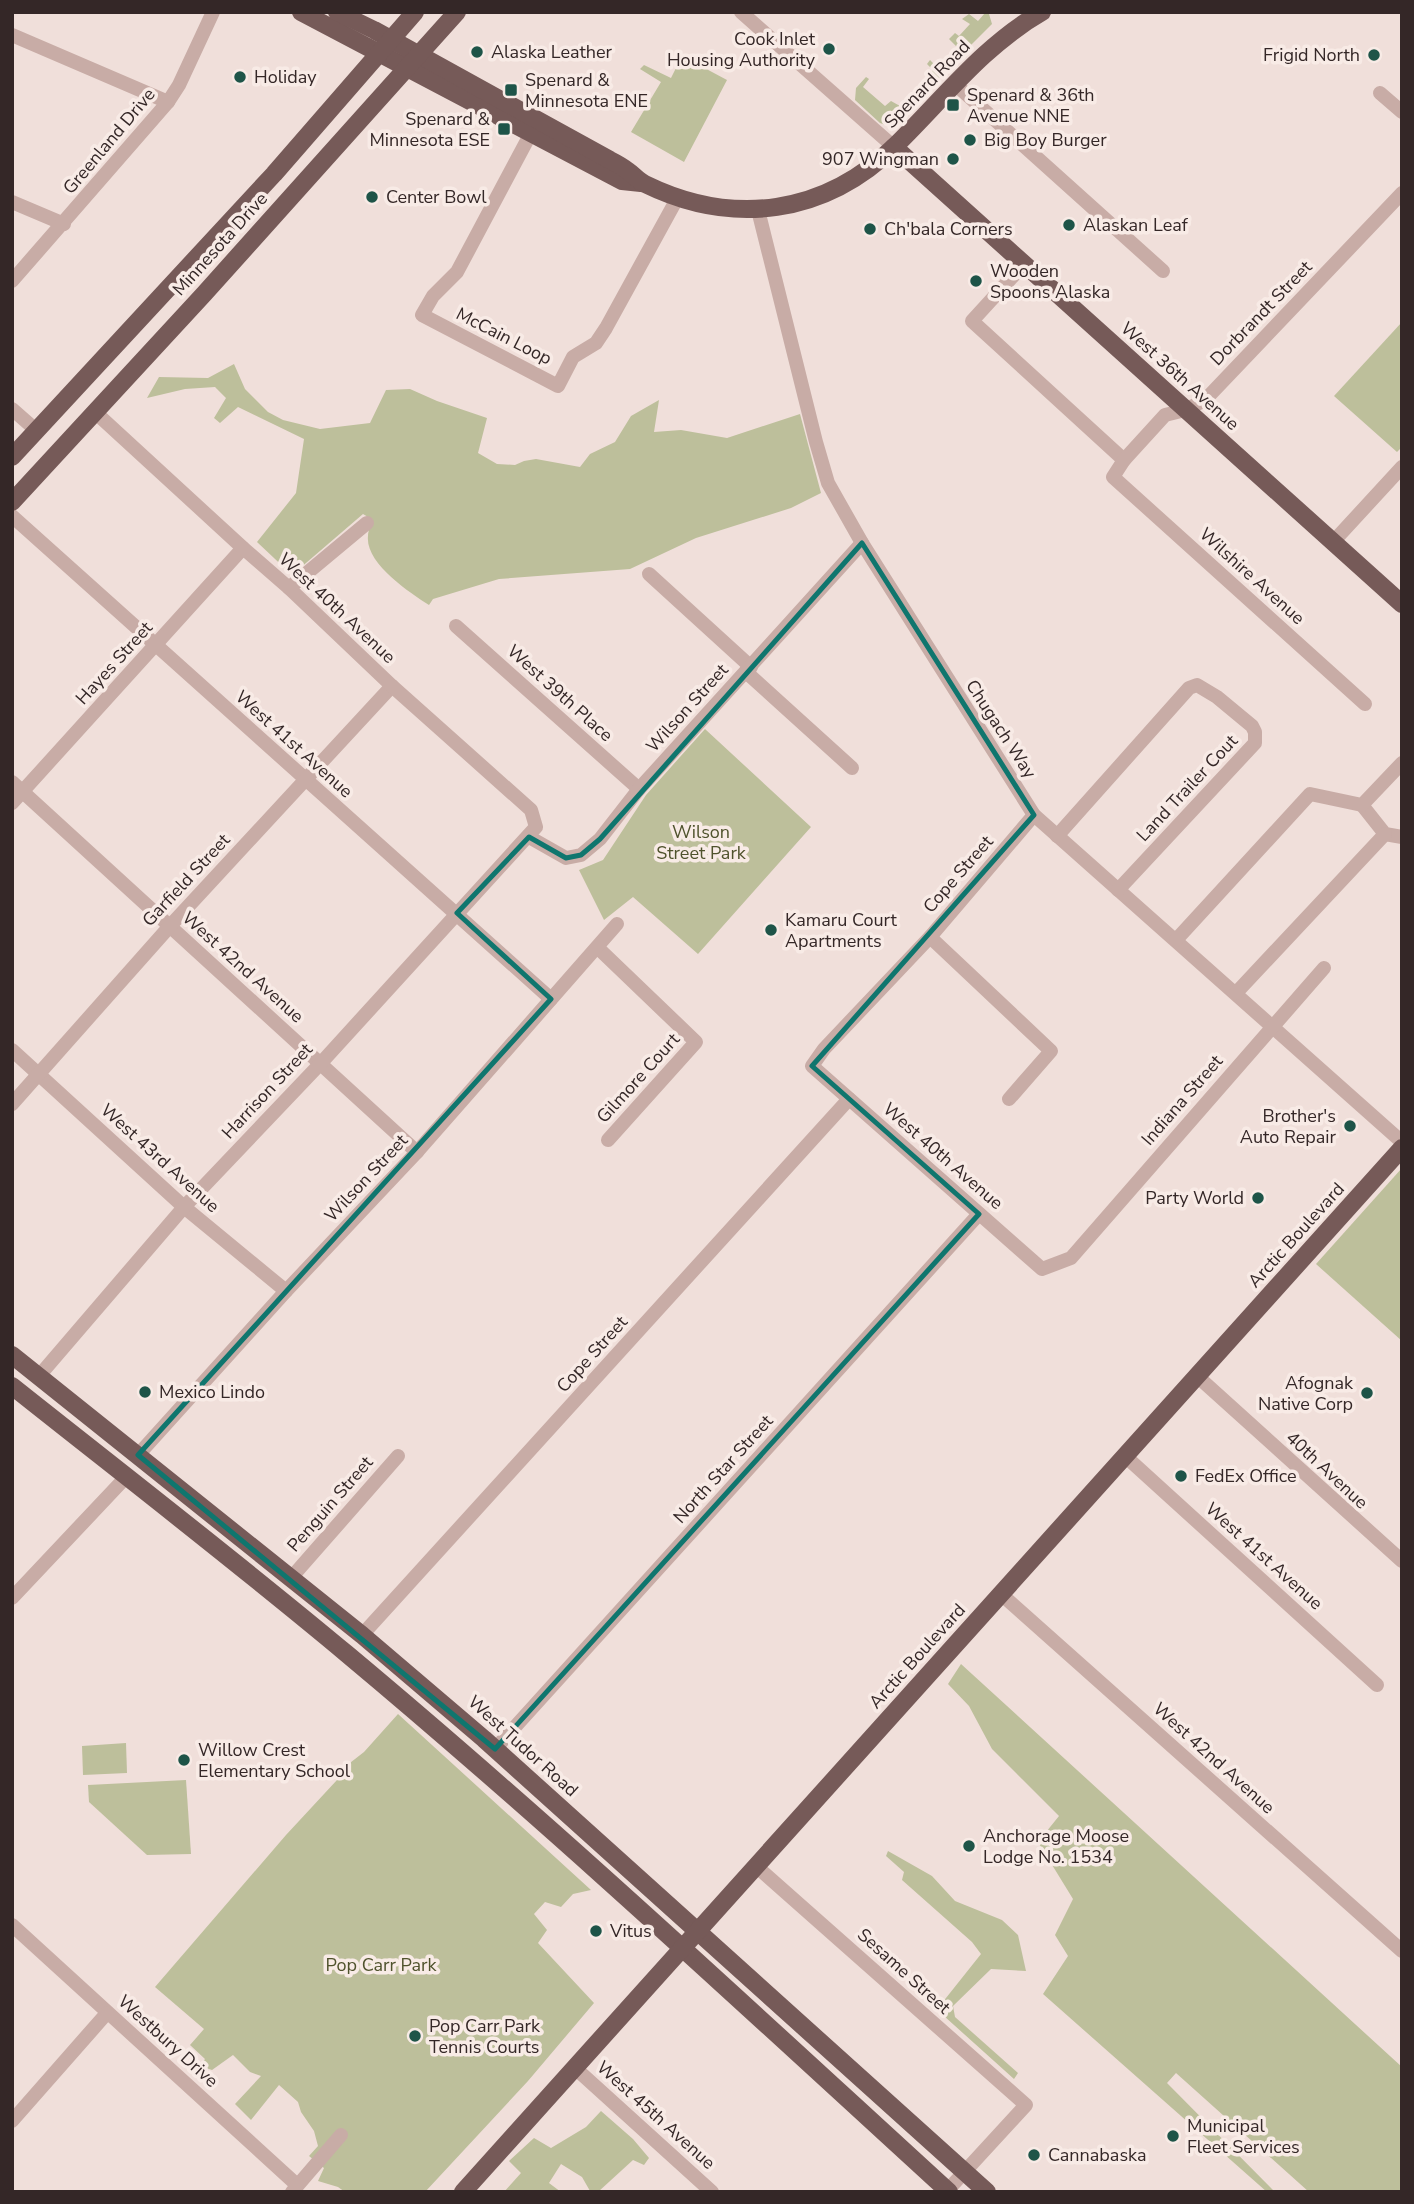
<svg xmlns="http://www.w3.org/2000/svg" width="1414" height="2204" font-family="'Nunito Sans',sans-serif">
<style>
.green{fill:#bdbf9b}
.lines{fill:none;stroke-linecap:round;stroke-linejoin:round}
.minor{stroke:#c8aca6;stroke-width:14}
.major{stroke:#765a58;stroke-width:18}
.marked{fill:none;stroke:#0f766e;stroke-width:5;stroke-linejoin:round}
.poi-dot{fill:#1e5448;stroke:#f8ebe6;stroke-width:2.5}
.labels{text-anchor:middle;dominant-baseline:central;stroke-width:7;stroke-linejoin:round;paint-order:stroke}
.poi-label{font-size:18px;fill:#342727;stroke:#f8ebe6;text-anchor:start}
.street-label{font-size:18px;fill:#342727;stroke:#f8ebe6}
.park-label{font-size:18px;fill:#4f522c;stroke:#f8ebe6}
</style>
<rect width="100%" height="100%" fill="#f0dfda"/>
<g class="green">
<path d="M985 13 989 14 992 24 963 53 949 39 955 33 959 36 970 24 962 19 969 14 978 21Z"/>
<path d="M682 56 727 80 684 162 631 132 661 82 640 69 644 65 671 78Z"/>
<path d="M930 60 939 69 941 76 888 126 880 123 855 100 856 88 866 77 869 79 863 87 885 106 891 101 900 106 933 70 927 64Z"/>
<path d="M1402 322V447L1397 452 1334 396Z"/>
<path d="M234 364 245 389 268 412 283 420 320 429 370 423 386 390 410 389 437 401 487 418 478 453 497 464 515 465 524 461 536 459 580 467 590 454 615 442 631 416 659 400 654 432 681 430 727 438 800 414 821 493 791 508 696 538 630 569 499 579 433 599 429 605C409 592 365 563 368 536 368 531 371 525 373 520L363 514 292 575 257 542 296 493 304 439 238 407 220 423 214 418 226 398 215 387 185 389 147 398 159 377 208 378Z"/>
<path d="M705 729 811 827 698 954 633 897 604 920 579 870 603 860 646 795Z"/>
<path d="M1402 1168V1341L1316 1264Z"/>
<path d="M961 1664 1402 2067V2192H1309L1176 2073 1167 2083 1275 2192H1267L1043 1994 1068 1956 1055 1935 1073 1899 1038 1842 1059 1816 992 1749 969 1706 948 1684Z"/>
<path d="M398 1714 591 1890 573 1894 561 1907 545 1902 534 1914 547 1930 538 1943 594 2003 528 2081 425 2192H345L338 2187 318 2181 324 2168 309 2156 318 2146 314 2131 301 2112 298 2102 279 2085 251 2120 235 2104 261 2076 250 2072 233 2055 212 2070 200 2066 205 2059 190 2045 204 2029 155 1987 286 1835 337 1780 346 1766 364 1752Z"/>
<path d="M126 1743 127 1773 83 1775 82 1746Z"/>
<path d="M186 1780 191 1854 147 1855 89 1802 88 1785Z"/>
<path d="M888 1851 932 1876 955 1901 1002 1920 1018 1935 1026 1971 991 1969 953 2006 955 2017 1018 2073 1014 2079 934 2007 942 2003 981 1954 972 1942 902 1880 904 1872 886 1856Z"/>
<path d="M601 2111 633 2139 649 2158 644 2165 633 2160 598 2192 590 2191 582 2177 561 2164 549 2183 561 2192H504L521 2173 509 2161 534 2138 551 2148 586 2127Z"/>
</g>
<g class="lines">
<g class="minor">
<path d="M741 12 894 147"/>
<path d="M12 35 168 102"/>
<path d="M955 84 1163 271"/>
<path d="M1380 93 1402 112"/>
<path d="M531 133 457 272 433 296 422 315 558 386 573 357 596 343 606 328 678 197"/>
<path d="M12 202 64 224"/>
<path d="M758 210 816 442 828 483 862 543 1034 815 1402 1142"/>
<path d="M1024 264 972 321 1124 460"/>
<path d="M12 281 168 102 179 85 213 12"/>
<path d="M12 409 37 431"/>
<path d="M12 516 551 999"/>
<path d="M1333 542 1402 467"/>
<path d="M649 574 751 667"/>
<path d="M289 588 367 523"/>
<path d="M456 626 639 789"/>
<path d="M746 672 852 768"/>
<path d="M1365 704 1113 477 1124 460 1165 415 1185 410 1205 400 1402 193"/>
<path d="M12 782 417 1152"/>
<path d="M12 803 243 548"/>
<path d="M1362 805 1385 834 1402 837"/>
<path d="M1034 815 930 937 824 1049 812 1066 1042 1269 1071 1258 1324 968"/>
<path d="M1057 836 1189 688 1197 685 1217 697 1252 726 1255 732V743L1118 890"/>
<path d="M529 837 566 858 581 855 600 839 639 789 862 543"/>
<path d="M930 937 1051 1051 1009 1099"/>
<path d="M1176 940 1310 794 1362 805 1402 763"/>
<path d="M598 948 696 1042 608 1140"/>
<path d="M1236 993 1385 834"/>
<path d="M12 1050 184 1207 286 1291"/>
<path d="M12 1104 170 926 392 686"/>
<path d="M39 1376 184 1207 321 1063 536 827 531 810 392 686 289 588 243 548 96 413"/>
<path d="M1197 1376 1402 1561"/>
<path d="M138 1455 286 1291 417 1152 617 924"/>
<path d="M1125 1456 1377 1685"/>
<path d="M291 1578 398 1456"/>
<path d="M1001 1594 1402 1951"/>
<path d="M12 1598 127 1476"/>
<path d="M362 1635 849 1099"/>
<path d="M495 1749 979 1214"/>
<path d="M756 1866 1026 2105 946 2192"/>
<path d="M12 1925 297 2185"/>
<path d="M574 2067 712 2192"/>
<path d="M12 2121 107 2013"/>
<path d="M292 2192 341 2135"/>
</g>
<g class="major">
<path d="M301 12 622 181 641 183"/>
<path d="M337 12 374 30 610 160C616 163 623 167 628 171 634 175 638 181 645 184 733 227 825 215 896 145 943 99 984 45 1042 12"/>
<path d="M894 147 1402 604"/>
<path d="M12 457 274 174 415 12"/>
<path d="M12 502 204 294 457 12"/>
<path d="M12 1355 362 1635 484 1739 987 2192"/>
<path d="M12 1386C124 1475 237 1562 347 1654 553 1826 750 2010 949 2192"/>
<path d="M463 2192 1402 1148"/>
</g>
</g>
<path class="marked" d="M862 543 1034 815 812 1066 979 1214 495 1749 138 1455 551 999 457 913 529 837 566 858 581 855 600 839Z"/>
<g class="poi-dot">
<circle cx="829" cy="49" r="7"/>
<circle cx="477" cy="52" r="7"/>
<circle cx="1374" cy="55" r="7"/>
<circle cx="240" cy="77" r="7"/>
<rect x="504" y="83" width="14" height="14" rx="3.5"/>
<rect x="946" y="98" width="14" height="14" rx="3.5"/>
<rect x="497" y="122" width="14" height="14" rx="3.5"/>
<circle cx="970" cy="140" r="7"/>
<circle cx="953" cy="159" r="7"/>
<circle cx="372" cy="197" r="7"/>
<circle cx="1069" cy="225" r="7"/>
<circle cx="870" cy="229" r="7"/>
<circle cx="976" cy="281" r="7"/>
<circle cx="771" cy="930" r="7"/>
<circle cx="1350" cy="1126" r="7"/>
<circle cx="1258" cy="1198" r="7"/>
<circle cx="145" cy="1392" r="7"/>
<circle cx="1367" cy="1393" r="7"/>
<circle cx="1181" cy="1476" r="7"/>
<circle cx="184" cy="1760" r="7"/>
<circle cx="969" cy="1846" r="7"/>
<circle cx="596" cy="1931" r="7"/>
<circle cx="415" cy="2036" r="7"/>
<circle cx="1173" cy="2136" r="7"/>
<circle cx="1034" cy="2155" r="7"/>
</g>
<g class="labels">
<g class="poi-label">
<text x="815" y="39" text-anchor="end">Cook Inlet<tspan x="815" dy="21">Housing Authority</tspan></text>
<text x="491" y="52">Alaska Leather</text>
<text x="1360" y="55" text-anchor="end">Frigid North</text>
<text x="254" y="77">Holiday</text>
<text x="525" y="80">Spenard &amp;<tspan x="525" dy="21">Minnesota ENE</tspan></text>
<text x="967" y="95">Spenard &amp; 36th<tspan x="967" dy="21">Avenue NNE</tspan></text>
<text x="490" y="119" text-anchor="end">Spenard &amp;<tspan x="490" dy="21">Minnesota ESE</tspan></text>
<text x="984" y="140">Big Boy Burger</text>
<text x="939" y="159" text-anchor="end">907 Wingman</text>
<text x="386" y="197">Center Bowl</text>
<text x="1083" y="225">Alaskan Leaf</text>
<text x="884" y="229">Ch'bala Corners</text>
<text x="990" y="271">Wooden<tspan x="990" dy="21">Spoons Alaska</tspan></text>
<text x="785" y="920">Kamaru Court<tspan x="785" dy="21">Apartments</tspan></text>
<text x="1336" y="1116" text-anchor="end">Brother's<tspan x="1336" dy="21">Auto Repair</tspan></text>
<text x="1244" y="1198" text-anchor="end">Party World</text>
<text x="1353" y="1383" text-anchor="end">Afognak<tspan x="1353" dy="21">Native Corp</tspan></text>
<text x="159" y="1392">Mexico Lindo</text>
<text x="1195" y="1476">FedEx Office</text>
<text x="198" y="1750">Willow Crest<tspan x="198" dy="21">Elementary School</tspan></text>
<text x="983" y="1836">Anchorage Moose<tspan x="983" dy="21">Lodge No. 1534</tspan></text>
<text x="610" y="1931">Vitus</text>
<text x="429" y="2026">Pop Carr Park<tspan x="429" dy="21">Tennis Courts</tspan></text>
<text x="1187" y="2126">Municipal<tspan x="1187" dy="21">Fleet Services</tspan></text>
<text x="1048" y="2155">Cannabaska</text>
</g>
<g class="street-label">
<text transform="translate(927 84) rotate(-46)">Spenard Road</text>
<text transform="translate(109 141) rotate(-50)">Greenland Drive</text>
<text transform="translate(220 244) rotate(-48)">Minnesota Drive</text>
<text transform="translate(1261 313) rotate(-46)">Dorbrandt Street</text>
<text transform="translate(504 336) rotate(27)">McCain Loop</text>
<text transform="translate(1180 376) rotate(42)">West 36th Avenue</text>
<text transform="translate(1252 576) rotate(42)">Wilshire Avenue</text>
<text transform="translate(337 608) rotate(43)">West 40th Avenue</text>
<text transform="translate(114 663) rotate(-48)">Hayes Street</text>
<text transform="translate(560 693) rotate(42)">West 39th Place</text>
<text transform="translate(687 708) rotate(-48)">Wilson Street</text>
<text transform="translate(1001 729) rotate(57)">Chugach Way</text>
<text transform="translate(294 744) rotate(42)">West 41st Avenue</text>
<text transform="translate(1187 788) rotate(-47)">Land Trailer Cout</text>
<text transform="translate(958 874) rotate(-49)">Cope Street</text>
<text transform="translate(186 880) rotate(-47)">Garfield Street</text>
<text transform="translate(243 967) rotate(42)">West 42nd Avenue</text>
<text transform="translate(638 1078) rotate(-48)">Gilmore Court</text>
<text transform="translate(267 1091) rotate(-47)">Harrison Street</text>
<text transform="translate(1182 1100) rotate(-49)">Indiana Street</text>
<text transform="translate(943 1156) rotate(41)">West 40th Avenue</text>
<text transform="translate(160 1158) rotate(42)">West 43rd Avenue</text>
<text transform="translate(366 1178) rotate(-47)">Wilson Street</text>
<text transform="translate(1296 1235) rotate(-48)">Arctic Boulevard</text>
<text transform="translate(592 1354) rotate(-48)">Cope Street</text>
<text transform="translate(723 1469) rotate(-48)">North Star Street</text>
<text transform="translate(1327 1470) rotate(43)">40th Avenue</text>
<text transform="translate(330 1504) rotate(-49)">Penguin Street</text>
<text transform="translate(1264 1556) rotate(42)">West 41st Avenue</text>
<text transform="translate(917 1656) rotate(-48)">Arctic Boulevard</text>
<text transform="translate(523 1746) rotate(42)">West Tudor Road</text>
<text transform="translate(1214 1758) rotate(42)">West 42nd Avenue</text>
<text transform="translate(904 1971) rotate(42)">Sesame Street</text>
<text transform="translate(168 2041) rotate(42)">Westbury Drive</text>
<text transform="translate(656 2115) rotate(42)">West 45th Avenue</text>
</g>
<g class="park-label">
<text x="701" y="832">Wilson<tspan x="701" dy="21">Street Park</tspan></text>
<text x="381" y="1965">Pop Carr Park</text>
</g>
</g>
<rect width="1414" height="2204" fill="none" stroke="#342727" stroke-width="28"/>
</svg>
